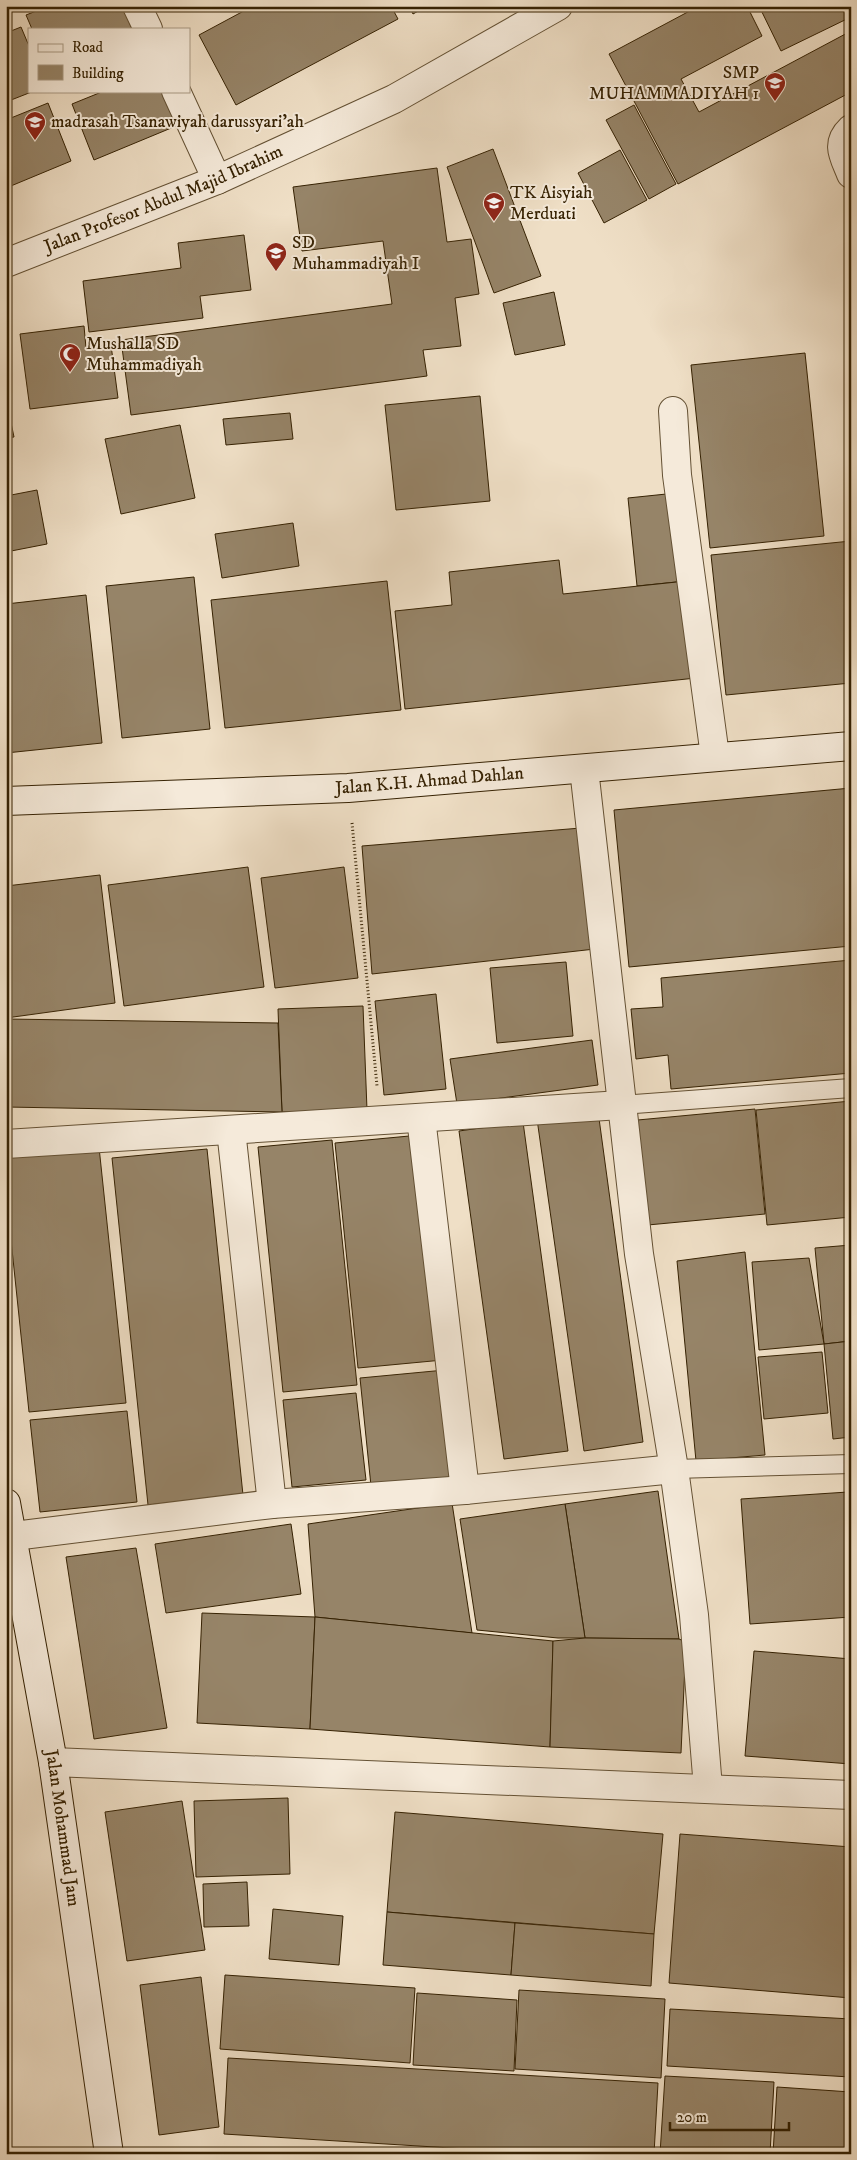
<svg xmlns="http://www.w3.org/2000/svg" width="857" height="2160" font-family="'IM FELL DW Pica',serif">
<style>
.building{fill:#968468;stroke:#362203}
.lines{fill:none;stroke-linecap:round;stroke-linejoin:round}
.lane-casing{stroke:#645134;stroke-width:20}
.street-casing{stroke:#645134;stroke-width:30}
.secondary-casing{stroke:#362203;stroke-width:30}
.path{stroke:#362203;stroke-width:3;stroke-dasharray:1 2.5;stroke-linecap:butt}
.lane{stroke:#f5eada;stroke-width:18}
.street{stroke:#f5eada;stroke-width:28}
.secondary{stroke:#f5eada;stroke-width:28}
.labels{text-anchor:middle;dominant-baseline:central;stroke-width:4;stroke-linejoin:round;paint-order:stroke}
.poi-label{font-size:18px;fill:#362203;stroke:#f5eada;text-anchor:start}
.street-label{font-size:18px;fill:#362203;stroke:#f5eada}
</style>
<rect width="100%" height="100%" fill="#efdfc6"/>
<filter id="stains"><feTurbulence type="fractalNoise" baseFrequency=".004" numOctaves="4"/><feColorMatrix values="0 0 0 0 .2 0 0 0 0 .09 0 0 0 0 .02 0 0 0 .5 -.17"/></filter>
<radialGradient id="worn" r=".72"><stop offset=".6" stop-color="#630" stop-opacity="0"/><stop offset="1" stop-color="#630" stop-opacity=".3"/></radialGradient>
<g class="building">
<path d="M49 6H123L132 29H32L26 15Z"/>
<path d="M253 6H391L398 19 236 105 199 35Z"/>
<path d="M409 6H427L413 14Z"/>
<path d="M699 6H747L762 36 681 79 699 112 851 31V92L678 184 609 54Z"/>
<path d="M759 6H846L851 17 781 51Z"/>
<path d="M21 27 29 46V91H34L6 102V33Z"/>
<path d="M104 91H162L176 126 94 160 72 104Z"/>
<path d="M48 103 71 161 6 188V120Z"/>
<path d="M634 105 676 184 649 199 606 120Z"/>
<path d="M493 149 541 276 494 293 447 167Z"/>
<path d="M620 150 647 200 604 223 578 173Z"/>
<path d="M437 168 447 242 471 239 479 294 455 298 461 346 423 350 427 376 131 415 121 340 392 304 383 241 302 251 293 187Z"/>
<path d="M244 235 251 290 200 296 203 318 89 332 83 281 181 268 178 243Z"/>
<path d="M554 292 565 345 515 355 503 303Z"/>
<path d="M84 326 86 348 111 345 118 398 30 409 20 334Z"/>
<path d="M805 353 824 536 710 548 691 365Z"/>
<path d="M480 396 490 501 396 510 385 405Z"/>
<path d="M6 399 14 437 6 438Z"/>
<path d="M290 413 293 439 226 445 223 419Z"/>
<path d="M180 425 195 498 121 514 105 439Z"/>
<path d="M37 490 47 544 6 552V496Z"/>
<path d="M676 493 686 581 637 586 628 498Z"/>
<path d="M293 523 299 566 222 578 215 534Z"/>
<path d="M851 541V683L726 695 711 555Z"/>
<path d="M559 560 563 594 686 581 696 678 405 709 395 611 452 605 449 572Z"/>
<path d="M194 577 210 729 122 738 106 586Z"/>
<path d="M387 581 401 710 225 728 211 600Z"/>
<path d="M86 595 102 743 6 753V604Z"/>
<path d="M851 788V946L629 967 614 810Z"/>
<path d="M581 828 595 949 372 974 362 846Z"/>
<path d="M248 867 264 987 124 1006 108 885Z"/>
<path d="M344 867 358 978 275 988 261 878Z"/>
<path d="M100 875 115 1003 6 1018V886Z"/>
<path d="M851 960V1073L671 1089 668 1055 636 1059 631 1009 663 1007 661 978Z"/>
<path d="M566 962 573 1036 497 1043 490 968Z"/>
<path d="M436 994 446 1089 384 1095 375 1001Z"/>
<path d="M363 1006 367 1110 282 1112 278 1009Z"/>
<path d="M6 1019 278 1023 282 1112 6 1107Z"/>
<path d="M592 1040 598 1085 457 1104 450 1059Z"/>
<path d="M851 1101V1217L767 1225 756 1110Z"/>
<path d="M755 1109 765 1214 637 1226 627 1121Z"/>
<path d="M598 1111 643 1442 584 1451 537 1119Z"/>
<path d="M523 1122 568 1451 504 1459 459 1131Z"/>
<path d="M420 1135 443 1360 358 1368 335 1143Z"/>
<path d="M332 1140 357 1385 283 1392 258 1147Z"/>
<path d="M99 1147 126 1403 29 1412 6 1192V1156Z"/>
<path d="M207 1149 243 1495 148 1505 112 1158Z"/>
<path d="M851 1245V1341L824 1344 815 1248Z"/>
<path d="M745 1252 765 1455 696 1461 677 1261Z"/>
<path d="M809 1258 824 1344 759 1350 752 1262Z"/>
<path d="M851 1341V1437L833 1439 824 1344Z"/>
<path d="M822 1352 828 1413 764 1419 758 1357Z"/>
<path d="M445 1370 456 1478 371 1486 360 1378Z"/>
<path d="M356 1393 366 1480 292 1487 283 1400Z"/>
<path d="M127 1411 137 1502 40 1512 30 1420Z"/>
<path d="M658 1491 679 1639 585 1638 565 1504Z"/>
<path d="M848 1492 851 1527V1617L750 1624 741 1499Z"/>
<path d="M452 1503 472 1633 315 1617 308 1524Z"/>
<path d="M565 1504 585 1638H558L477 1630 460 1519Z"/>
<path d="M291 1524 301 1594 166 1613 155 1544Z"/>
<path d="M136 1548 167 1728 94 1739 66 1557Z"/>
<path d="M202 1613 315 1617 310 1729 197 1723Z"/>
<path d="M315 1617 553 1641 550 1747 310 1729Z"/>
<path d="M585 1638 679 1639 686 1642 681 1753 550 1747 553 1641Z"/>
<path d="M754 1651 851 1659V1764L745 1756Z"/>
<path d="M288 1798 290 1874 196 1877 194 1801Z"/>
<path d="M182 1801 205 1950 127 1961 105 1812Z"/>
<path d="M395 1812 663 1834 654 1934 387 1912Z"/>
<path d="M680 1834 851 1847V1998L669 1983Z"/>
<path d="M247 1882 249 1926 204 1927 203 1884Z"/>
<path d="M273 1909 343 1916 339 1965 269 1959Z"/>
<path d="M387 1912 515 1923 511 1975 383 1965Z"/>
<path d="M515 1923 654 1934 651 1986 511 1975Z"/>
<path d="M225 1975 415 1988 410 2063 220 2049Z"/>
<path d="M201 1977 219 2127 159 2135 140 1985Z"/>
<path d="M519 1990 665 1999 661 2078 515 2069Z"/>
<path d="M417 1993 517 2000 514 2071 413 2065Z"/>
<path d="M670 2009 851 2019 850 2077 667 2066Z"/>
<path d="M228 2058 658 2083 654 2154H548L224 2134Z"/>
<path d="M665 2076 774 2082 770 2154H660Z"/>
<path d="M777 2087 851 2092V2154H773Z"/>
</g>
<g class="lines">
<g class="lane-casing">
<g id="lane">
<path d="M621 1105 851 1088"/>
<path d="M674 1469 851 1464"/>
</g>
</g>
<g class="street-casing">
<g id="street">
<path d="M137 6 148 29"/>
<path d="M176 91 217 180"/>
<path d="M851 129C835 144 844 156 851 174"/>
<path id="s1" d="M6 263 217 180 394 99 558 6"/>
<path d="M673 411 677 475 715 756"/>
<path d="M584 769 639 1254 674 1469 694 1615 708 1788"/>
<path d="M421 1118 465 1490"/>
<path d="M231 1130 272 1504"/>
<path d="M6 1144 621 1105"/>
<path d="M6 1537 272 1504 465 1490 674 1469"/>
<path d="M53 1762 851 1795"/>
</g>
</g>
<g class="secondary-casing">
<g id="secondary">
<path id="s2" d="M6 801 348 788 851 746"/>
<path id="s3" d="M6 1503 53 1762 109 2154"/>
</g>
</g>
<path class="path" d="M352 823 377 1086"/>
<use href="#lane" class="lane"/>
<use href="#street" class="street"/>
<use href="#secondary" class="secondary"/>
</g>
<defs>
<g id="school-pin" transform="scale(1.125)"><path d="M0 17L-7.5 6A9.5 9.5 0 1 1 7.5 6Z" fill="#8f2418" stroke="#f5eada"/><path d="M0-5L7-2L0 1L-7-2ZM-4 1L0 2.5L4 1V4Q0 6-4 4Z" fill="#fff"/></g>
<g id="mosque-pin" transform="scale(1.125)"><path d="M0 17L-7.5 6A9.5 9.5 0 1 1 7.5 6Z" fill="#8f2418" stroke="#f5eada"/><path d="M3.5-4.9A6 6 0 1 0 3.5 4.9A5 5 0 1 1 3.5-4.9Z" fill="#fff"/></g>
</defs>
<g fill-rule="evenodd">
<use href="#school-pin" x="775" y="83"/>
<use href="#school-pin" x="35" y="122"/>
<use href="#school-pin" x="494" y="203"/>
<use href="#school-pin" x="276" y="253"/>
<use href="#mosque-pin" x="70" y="354"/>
</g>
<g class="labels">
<g class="poi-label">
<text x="759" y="73" text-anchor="end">SMP<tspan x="759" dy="21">MUHAMMADIYAH 1</tspan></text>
<text x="51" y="122">madrasah Tsanawiyah darussyari'ah</text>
<text x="510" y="193">TK Aisyiah<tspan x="510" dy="21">Merduati</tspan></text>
<text x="292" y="243">SD<tspan x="292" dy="21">Muhammadiyah I</tspan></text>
<text x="86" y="344">Mushalla SD<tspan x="86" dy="21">Muhammadiyah</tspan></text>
</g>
<g class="street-label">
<text stroke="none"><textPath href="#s1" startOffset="170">Jalan Profesor Abdul Majid Ibrahim</textPath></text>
<text stroke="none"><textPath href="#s2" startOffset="424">Jalan K.H. Ahmad Dahlan</textPath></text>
<text stroke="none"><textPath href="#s3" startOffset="330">Jalan Mohammad Jam</textPath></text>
</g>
</g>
<rect width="857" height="2160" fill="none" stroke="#efdfc6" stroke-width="25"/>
<rect x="8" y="8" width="842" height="2145" fill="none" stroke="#362203" stroke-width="2.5"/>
<rect x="12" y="12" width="832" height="2135" fill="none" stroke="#362203"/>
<rect x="28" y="28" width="162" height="65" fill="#f5eada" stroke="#a99a84"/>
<rect x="38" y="44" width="25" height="8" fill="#f5eada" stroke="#a99a84"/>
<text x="72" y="52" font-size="15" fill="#362203">Road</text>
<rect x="38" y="65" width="25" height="15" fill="#968468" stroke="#a99a84"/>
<text x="72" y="78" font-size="15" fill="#362203">Building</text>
<path d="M670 2122v8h119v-8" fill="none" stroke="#362203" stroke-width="2.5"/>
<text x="677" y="2122" font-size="15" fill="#362203" stroke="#f5eada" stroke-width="4" paint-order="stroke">20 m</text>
<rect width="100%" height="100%" filter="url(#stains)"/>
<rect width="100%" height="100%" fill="url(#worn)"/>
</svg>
